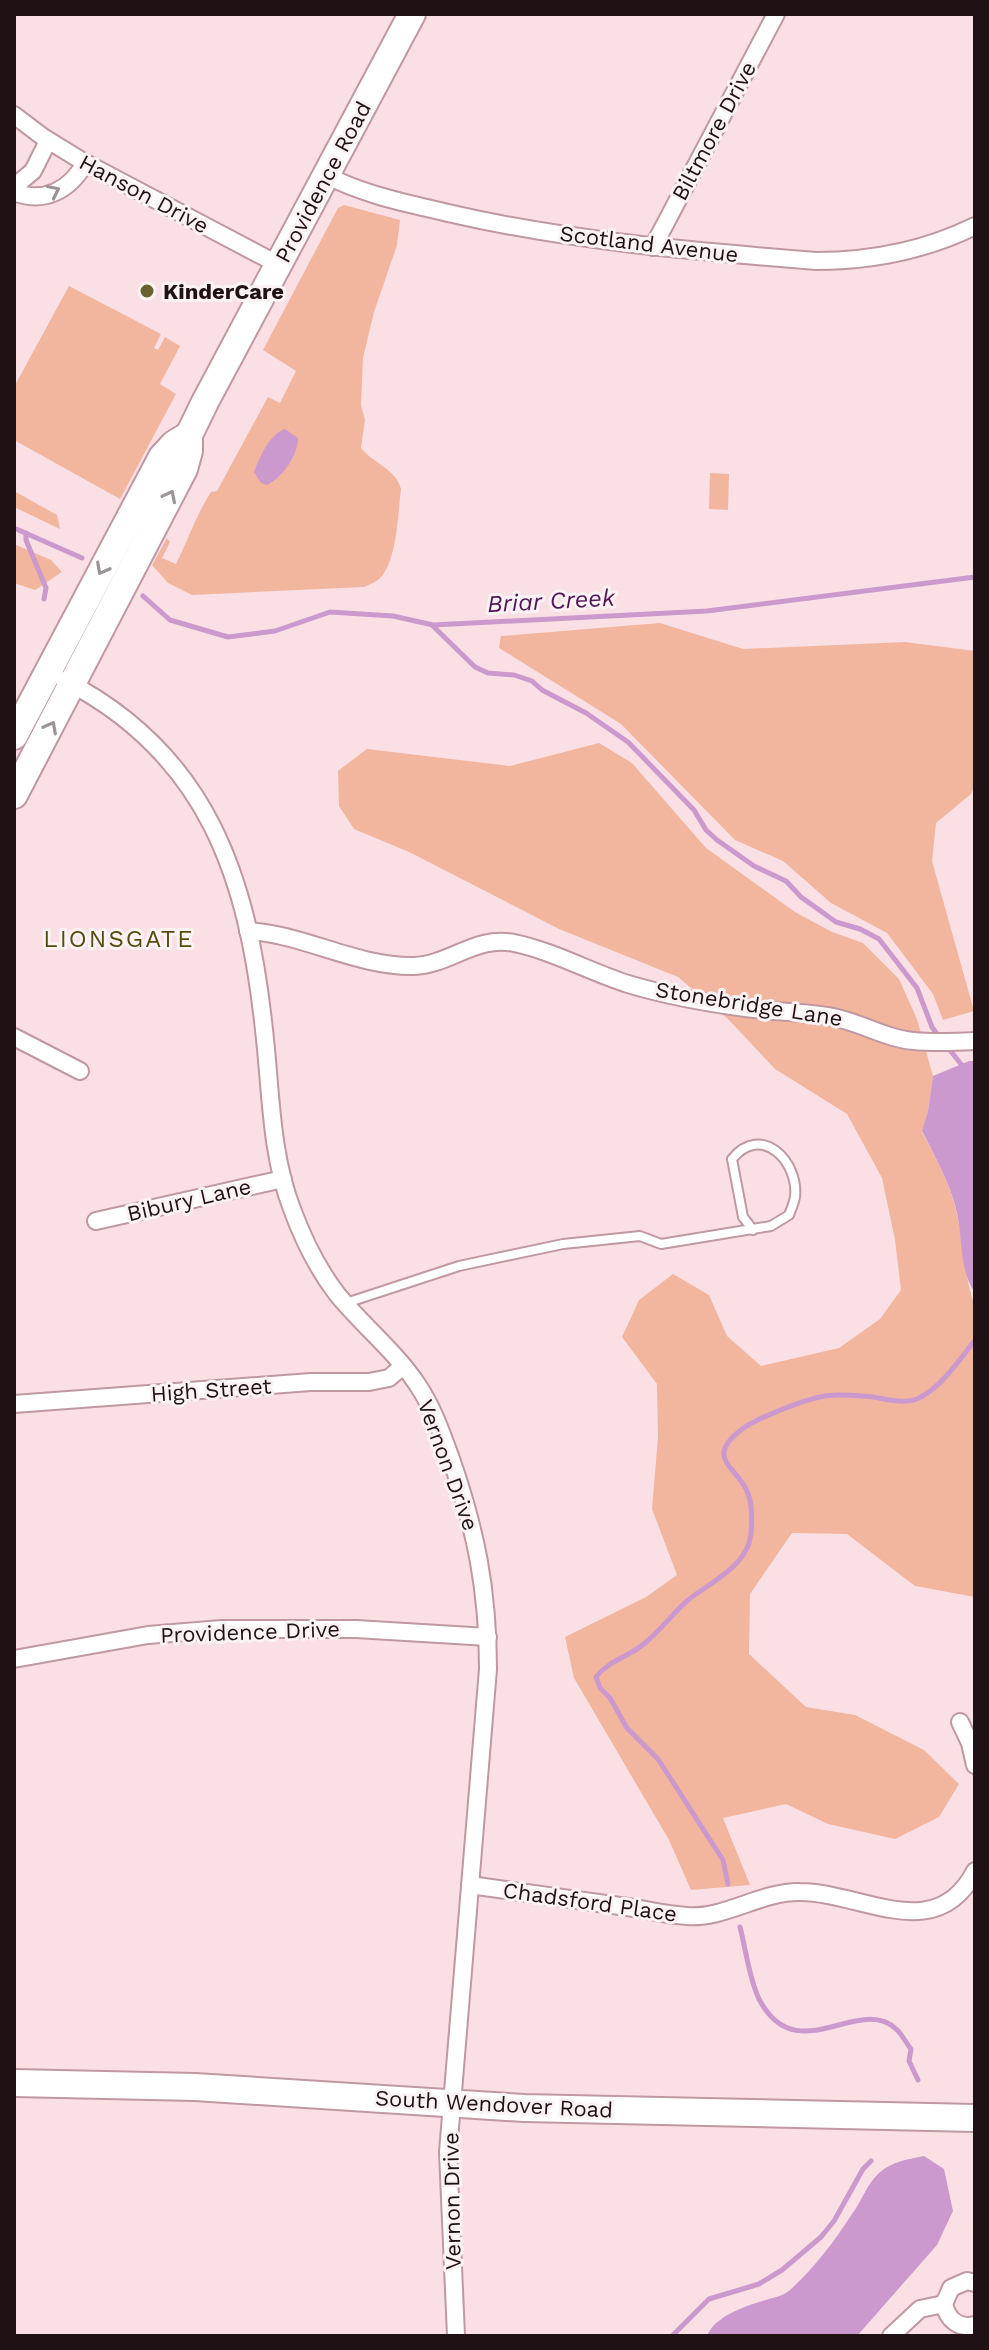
<svg xmlns="http://www.w3.org/2000/svg" width="989" height="2350" font-family="'Work Sans',sans-serif">
<style>
.green{fill:#f2b69f}
.water{fill:#cb99cd}
.lines{fill:none;stroke-linecap:round;stroke-linejoin:round}
.stream{stroke:#cb99cd;stroke-width:5}
.service-casing{stroke:#c098a1;stroke-width:12}
.minor-casing{stroke:#c098a1;stroke-width:20}
.primary-casing{stroke:#c098a1;stroke-width:30}
.service{stroke:#fff;stroke-width:8}
.minor{stroke:#fff;stroke-width:16}
.primary{stroke:#fff;stroke-width:26}
.oneway{stroke:#9b9496}
.poi-dot{fill:#6a612e;stroke:#fbf2f4;stroke-width:3}
.labels{text-anchor:middle;dominant-baseline:central;stroke-width:6;stroke-linejoin:round;paint-order:stroke}
.street-label{font-size:22px;fill:#201115;stroke:#fbf2f4}
.poi-label{font-size:22px;font-weight:bold;fill:#201115;stroke:#fbf2f4;text-anchor:start}
.water-label{font-size:24px;font-style:italic;fill:#521656;stroke:#fbf2f4}
.neighbourhood-label{font-size:24px;letter-spacing:2px;fill:#564c0c;stroke:#fbf2f4}
</style>
<rect width="100%" height="100%" fill="#fae0e5"/>
<g class="green">
<path d="M344 205 400 220 397 245 374 312 363 358 361 405 365 420 361 448C374 464 395 468 401 489 398 513 397 559 381 577 377 582 370 584 364 587L192 595 168 583 152 565 167 538 170 542 162 558 176 564C188 540 196 515 211 492L217 491 268 397 280 403 296 371 263 350 338 208Z"/>
<path d="M69 286 161 334 154 348 158 350 165 337 180 346 160 384 176 394 120 499 14 440V387Z"/>
<path d="M710 473 729 474 728 510 709 509Z"/>
<path d="M14 491 57 515 60 529 14 507Z"/>
<path d="M14 544 51 560 62 572 35 590 14 583Z"/>
<path d="M660 623 743 649 905 642 975 651V785L971 794 936 823 932 861 974 1011 943 1020 933 994 887 933 831 903 783 861 735 840 621 724 499 648 501 636Z"/>
<path d="M599 743 632 763 706 848 795 912 832 932 863 943 899 979 917 1019 933 1076 928 1111 922 1132C935 1157 951 1185 957 1214 964 1247 964 1274 975 1308V1597L915 1586 847 1534 792 1533 750 1594 749 1654 806 1707 855 1715 924 1750 959 1784 939 1817 895 1839 828 1824 786 1804 723 1818 750 1885 691 1890 669 1840 574 1678 565 1637 646 1597 677 1575 652 1509 658 1437 657 1384 622 1337 639 1300 673 1274 709 1295 727 1336 761 1366 839 1348 880 1319 901 1290 895 1240 882 1178 847 1114 775 1069 729 1020 678 977 559 929 409 852 354 829 339 806 338 771 367 749 510 766Z"/>
</g>
<g class="water">
<path d="M285 429 298 438C298 455 283 477 267 485L261 483 254 472C260 457 269 434 285 429Z"/>
<path d="M969 1061H975V1293C959 1269 963 1241 957 1213 951 1185 935 1157 922 1131L928 1111 933 1076Z"/>
<path d="M924 2156 944 2169 953 2211 937 2245 857 2336H707C714 2317 743 2307 762 2301 771 2298 782 2297 790 2290 814 2268 834 2242 852 2214 862 2201 866 2185 879 2173 891 2162 908 2159 924 2156Z"/>
</g>
<g class="lines">
<g class="stream">
<path d="M14 528 82 558"/>
<path d="M26 533V540L46 588 44 599"/>
<path d="M143 596 170 620 228 637 275 631 330 612 393 616 433 625 707 611 975 577"/>
<path d="M433 626 475 667 488 673 514 675 532 681 542 690 586 713 628 742 694 810 706 830 717 840 754 866 786 881 801 897 836 922 860 929 879 939 917 988 932 1027 939 1037"/>
<path d="M946 1045 964 1068"/>
<path d="M728 1884 723 1860 658 1759 627 1728 610 1698 600 1688 596 1677C609 1660 629 1657 645 1643 661 1630 673 1613 688 1600 708 1584 741 1569 749 1543 753 1529 753 1502 746 1489 735 1466 705 1458 741 1430 756 1418 806 1399 825 1396 837 1394 850 1395 862 1396 879 1396 905 1407 921 1397 943 1385 960 1359 975 1340"/>
<path d="M740 1927C746 1950 749 1978 759 1999 796 2071 859 1994 896 2029 902 2034 906 2043 911 2049L909 2061 918 2080"/>
<path d="M672 2336 709 2299 759 2284 782 2270 821 2237 834 2221 863 2169 871 2161"/>
</g>
<g class="service-casing">
<path id="service" d="M346 1303 459 1266 563 1244 640 1236 661 1244 771 1226 789 1215C791 1210 794 1203 795 1197 799 1161 761 1123 732 1159L743 1217 753 1230"/>
</g>
<g class="minor-casing">
<g id="minor">
<path d="M14 115 43 137 82 161 279 265"/>
<path d="M326 175C364 195 406 203 448 213 569 241 692 251 816 261 871 261 926 250 975 226"/>
<path d="M14 187 33 171 48 141"/>
<path d="M14 192C44 204 70 190 85 163"/>
<path d="M653 247 776 14"/>
<path d="M64 680C208 754 248 878 264 1030 271 1089 270 1152 292 1209 303 1239 317 1268 337 1294 362 1325 395 1351 417 1384 432 1406 441 1431 450 1456 476 1530 488 1590 488 1669L448 2152 456 2336"/>
<path d="M248 931C304 934 356 967 414 966 449 965 477 935 514 943 553 951 590 972 628 984 668 996 713 1004 754 1009 778 1012 803 1012 827 1016 857 1020 885 1039 914 1041 934 1043 955 1042 975 1041"/>
<path d="M14 1037 80 1071"/>
<path d="M96 1221 283 1179"/>
<path d="M14 1404 311 1382H369L389 1378 403 1366"/>
<path d="M14 1659 148 1635 222 1629H356L488 1637"/>
<path d="M960 1722 970 1743 975 1765"/>
<path d="M470 1885C523 1892 575 1900 627 1907 647 1910 667 1915 687 1916 725 1919 762 1891 800 1892 862 1892 936 1947 975 1871"/>
<path d="M975 2283 967 2281 951 2288 944 2304C948 2320 958 2329 975 2325"/>
<path d="M891 2336 920 2309 944 2304"/>
</g>
</g>
<g class="primary-casing">
<g id="primary">
<path d="M14 736 162 457 174 444 189 435"/>
<path d="M14 795 184 469 189 451V435L205 402 412 14"/>
<path d="M14 2083 195 2087 524 2108 975 2118"/>
</g>
</g>
<use href="#service" class="service"/>
<use href="#minor" class="minor"/>
<use href="#primary" class="primary"/>
</g>
<defs><path id="oneway-chevron" d="M-2-3.5L2.5 0L-2 3.5" fill="none" stroke-width="1.6" stroke-linecap="round" stroke-linejoin="round" transform="scale(2)"/></defs>
<g class="oneway">
<use href="#oneway-chevron" transform="translate(54 191) rotate(-26)"/>
<use href="#oneway-chevron" transform="translate(170 496) rotate(-63)"/>
<use href="#oneway-chevron" transform="translate(102 569) rotate(118)"/>
<use href="#oneway-chevron" transform="translate(51 727) rotate(-62)"/>
</g>
<circle class="poi-dot" cx="147" cy="291" r="8"/>
<g class="labels">
<g class="street-label">
<text transform="translate(714 131) rotate(-62)">Biltmore Drive</text>
<text transform="translate(323 182) rotate(-62)">Providence Road</text>
<text transform="translate(144 194) rotate(28)">Hanson Drive</text>
<text transform="translate(649 244) rotate(7)">Scotland Avenue</text>
<text transform="translate(749 1004) rotate(9)">Stonebridge Lane</text>
<text transform="translate(189 1200) rotate(-13)">Bibury Lane</text>
<text transform="translate(211 1390) rotate(-4)">High Street</text>
<text transform="translate(448 1465) rotate(70)">Vernon Drive</text>
<text transform="translate(250 1632) rotate(-2)">Providence Drive</text>
<text transform="translate(590 1902) rotate(8)">Chadsford Place</text>
<text transform="translate(494 2104) rotate(3)">South Wendover Road</text>
<text transform="translate(452 2201) rotate(-91)">Vernon Drive</text>
</g>
<g class="poi-label">
<text x="163" y="291">KinderCare</text>
</g>
<g class="water-label">
<text transform="translate(551 601) rotate(-3)">Briar Creek</text>
</g>
<g class="neighbourhood-label">
<text x="119" y="939">LIONSGATE</text>
</g>
</g>
<rect width="989" height="2350" fill="none" stroke="#201115" stroke-width="32"/>
</svg>
